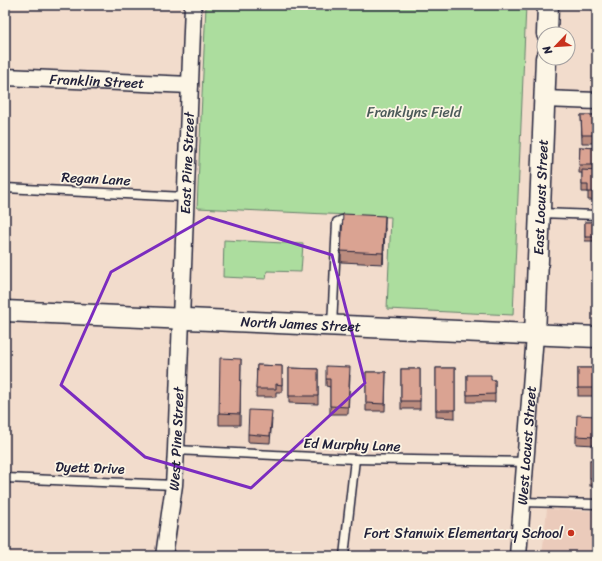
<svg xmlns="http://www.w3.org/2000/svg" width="602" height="561" font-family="Sriracha,sans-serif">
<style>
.built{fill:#ebcbbb}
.green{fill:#acdd9e;stroke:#67806c}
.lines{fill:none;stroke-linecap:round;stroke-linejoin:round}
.service-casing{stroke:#22223b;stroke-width:11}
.minor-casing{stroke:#22223b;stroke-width:19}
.tertiary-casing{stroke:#22223b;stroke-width:23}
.service{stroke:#fcf5e5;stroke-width:8}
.minor{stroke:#fcf5e5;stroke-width:16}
.tertiary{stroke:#fcf5e5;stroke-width:20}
.wall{fill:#bb8c7e;stroke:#22223b}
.shaded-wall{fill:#997266;stroke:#22223b}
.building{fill:#daa392;stroke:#22223b}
.marked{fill:none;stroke:#7b2cbf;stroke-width:3;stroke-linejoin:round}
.poi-dot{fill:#c8321e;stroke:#fcf5e5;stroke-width:1.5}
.labels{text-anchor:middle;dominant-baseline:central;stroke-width:3.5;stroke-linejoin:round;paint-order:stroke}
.street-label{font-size:14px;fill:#22223b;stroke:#fcf5e5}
.park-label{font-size:14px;fill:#4b5a59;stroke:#fcf5e5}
.poi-label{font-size:14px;fill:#22223b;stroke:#fcf5e5;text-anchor:end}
</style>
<rect width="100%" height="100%" fill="#f2dccc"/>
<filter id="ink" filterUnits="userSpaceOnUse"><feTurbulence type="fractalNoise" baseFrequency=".025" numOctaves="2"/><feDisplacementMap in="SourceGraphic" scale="8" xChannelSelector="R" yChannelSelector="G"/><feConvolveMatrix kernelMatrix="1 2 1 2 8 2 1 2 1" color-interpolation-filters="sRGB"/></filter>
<g filter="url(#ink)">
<path class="built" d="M547 509 597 511V556H542Z"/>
<g class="green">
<path d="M206 5H526L513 315 387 309 391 217 197 208Z"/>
<path d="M224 240 303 244 301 272 267 271 266 279 223 277Z"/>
</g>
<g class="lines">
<g class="service-casing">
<g id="service">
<path d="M5 188 185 197"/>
<path d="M540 213 597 215"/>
<path d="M332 326 337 222 342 220H353"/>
<path d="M176 450 355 459 527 462"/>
<path d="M5 478 174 485"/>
<path d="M523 502 597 504"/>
<path d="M344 556 355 459"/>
</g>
</g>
<g class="minor-casing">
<g id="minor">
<path id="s1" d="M5 77 190 85"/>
<path d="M544 99 597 101"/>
<path id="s2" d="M164 556 174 485 176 450 193 5"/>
<path id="s3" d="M518 556 535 335"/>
</g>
</g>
<g class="tertiary-casing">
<g id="tertiary">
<path d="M547 34 548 5"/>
<path id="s4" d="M5 311 597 337"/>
<path id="s5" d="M535 335 546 58"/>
</g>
</g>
<use href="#service" class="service"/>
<use href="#minor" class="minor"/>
<use href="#tertiary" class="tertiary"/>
</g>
<g class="wall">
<path d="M581 115H597V143H582Z"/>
<path d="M580 147 597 148V200H588V192H582V173H579Z"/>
<rect x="585" y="222" width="12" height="19"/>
<path d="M385 228 383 264 341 262V251Z"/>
<path d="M241 359 240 425H219V413Z"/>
<path d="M257 365 282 366V392H276V397H256Z"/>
<path d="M289 368 318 369V404L289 403Z"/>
<path d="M436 368H455V418L436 417Z"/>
<rect x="578" y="368" width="19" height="28"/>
<rect x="401" y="369" width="19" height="40"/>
<path d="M366 372H386L385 411H366Z"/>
<path d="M350 375 348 414H330V387L326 386V379Z"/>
<path d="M467 375 491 380H495V402H467Z"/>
<path d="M272 419 270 443 248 442V434Z"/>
<path d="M596 424 595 445 576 444V436Z"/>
<rect x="590" y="460" width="7" height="26"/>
</g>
<path class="shaded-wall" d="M385 216V228L383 264V253Z"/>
<g class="building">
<path d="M581 115H597V135H582Z"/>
<path d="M580 147 597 148V165H579Z"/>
<path d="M582 170 597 171V192H588V185H582Z"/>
<path d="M343 214 385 216 383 253 341 251Z"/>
<rect x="585" y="222" width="12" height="15"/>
<path d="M220 358 241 359 240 414 219 413Z"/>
<path d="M257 365 282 366V385L276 384V389H256Z"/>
<path d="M326 366 350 367 348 407 330 406V379H326Z"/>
<path d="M289 368 318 369V396H289Z"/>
<rect x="436" y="368" width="19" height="42"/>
<rect x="578" y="368" width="19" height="20"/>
<rect x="401" y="369" width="19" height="32"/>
<path d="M366 372H386L385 404 366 403Z"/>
<path d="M467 375H491V380H495V394L467 395Z"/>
<path d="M249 410 272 411 270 436 248 434Z"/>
<path d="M577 415 596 416 595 437 576 436Z"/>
<rect x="590" y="460" width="7" height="18"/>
</g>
</g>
<path class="marked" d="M208 217 332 255 365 383 251 488 145 457 61 385 111 272Z"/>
<circle class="poi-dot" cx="571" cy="533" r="4"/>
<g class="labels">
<g class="street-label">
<text stroke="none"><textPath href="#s1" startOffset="92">Franklin Street</textPath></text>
<text stroke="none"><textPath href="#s2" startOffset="394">East Pine Street</textPath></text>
<text transform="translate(96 179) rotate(3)">Regan Lane</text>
<text stroke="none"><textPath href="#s5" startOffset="138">East Locust Street</textPath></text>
<text stroke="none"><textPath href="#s4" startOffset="296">North James Street</textPath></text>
<text stroke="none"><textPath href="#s2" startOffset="118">West Pine Street</textPath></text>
<text transform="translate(352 445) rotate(2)">Ed Murphy Lane</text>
<text stroke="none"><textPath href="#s3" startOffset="111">West Locust Street</textPath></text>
<text transform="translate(90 468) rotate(2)">Dyett Drive</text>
</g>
<g class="park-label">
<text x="414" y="112">Franklyns Field</text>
</g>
<g class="poi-label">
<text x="563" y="533">Fort Stanwix Elementary School</text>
</g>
</g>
<rect width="602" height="561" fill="none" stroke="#fcf5e5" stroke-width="20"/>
<rect x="10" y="10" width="582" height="541" fill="none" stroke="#22223b" stroke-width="1.5" filter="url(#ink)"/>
<g transform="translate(556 46) rotate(245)"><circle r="19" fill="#fcf5e5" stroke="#a5a1a1"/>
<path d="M0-3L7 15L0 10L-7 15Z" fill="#c8321e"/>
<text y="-6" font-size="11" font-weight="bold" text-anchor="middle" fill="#22223b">N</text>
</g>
</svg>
